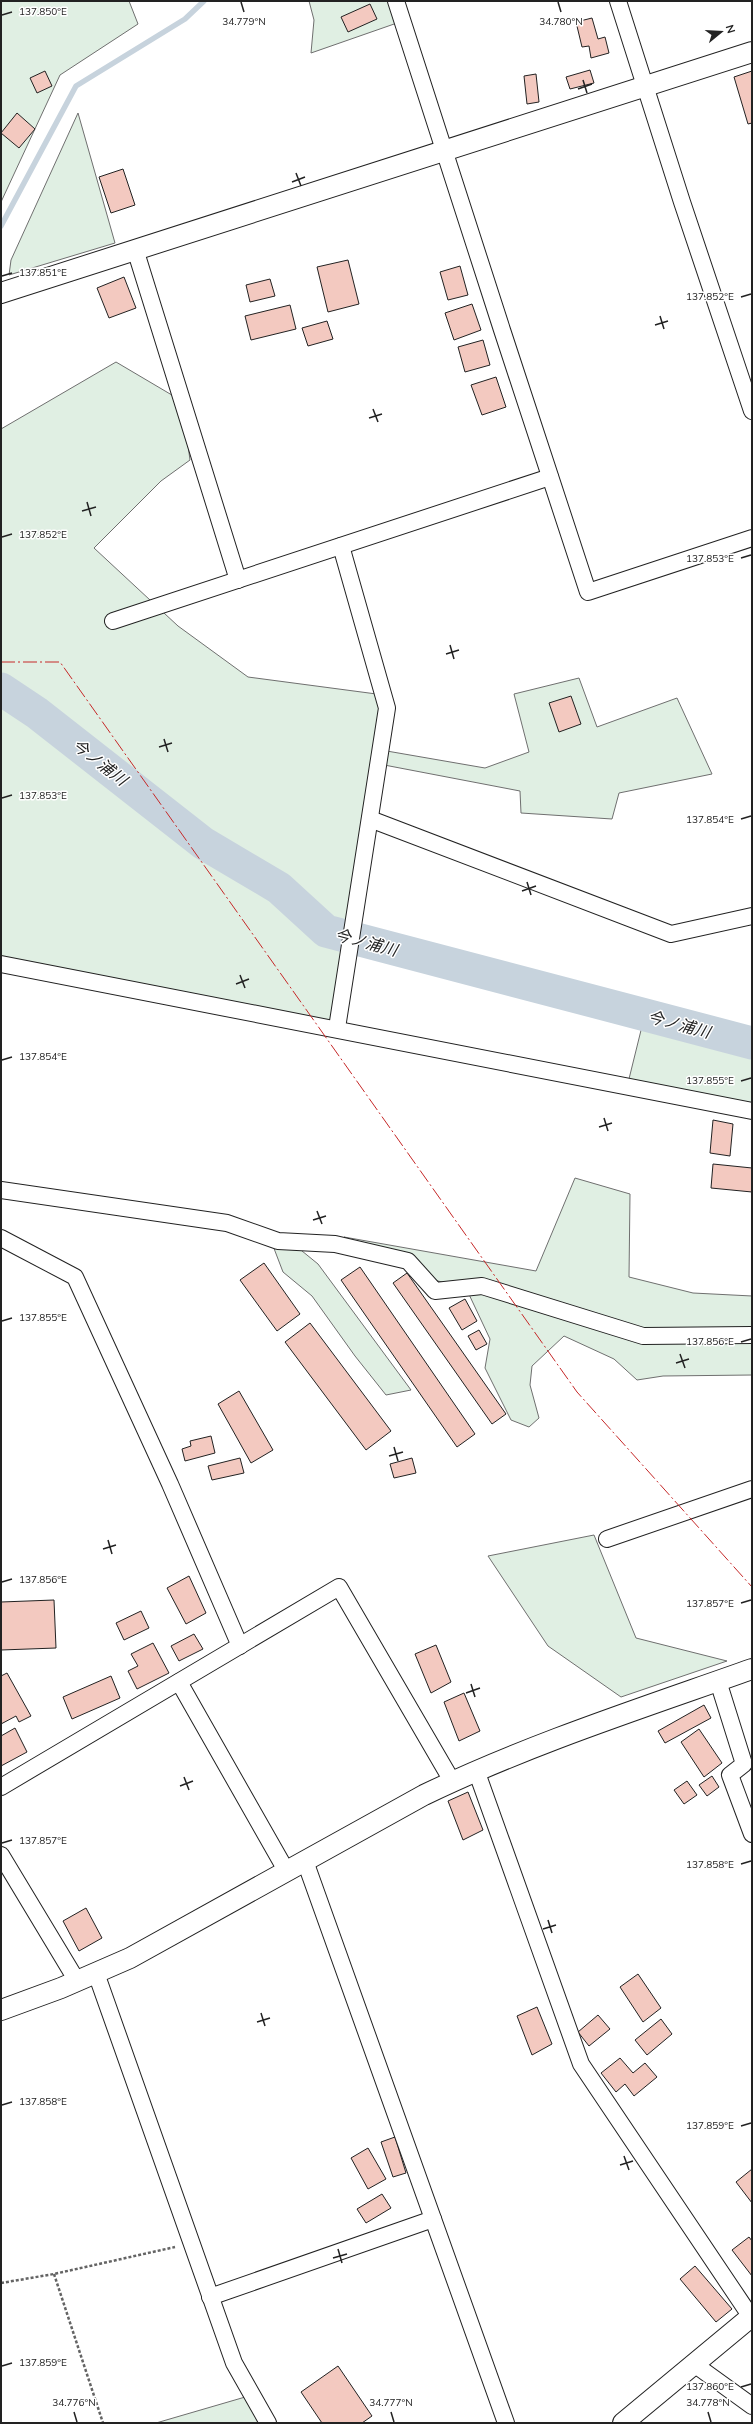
<svg xmlns="http://www.w3.org/2000/svg" width="753" height="2424" font-family="Mulish,'Noto Sans JP',sans-serif">
<style>
.green{fill:#e0efe3;stroke:#6f6f6f}
.lines{fill:none;stroke-linecap:round;stroke-linejoin:round}
.stream{stroke:#c7d3dd;stroke-width:5.5}
.river{stroke:#c7d3dd;stroke-width:33}
.building{fill:#f3c9c0;stroke:#222}
.minor-casing{stroke:#222;stroke-width:18}
.tertiary-casing{stroke:#222;stroke-width:22}
.path{stroke:#646464;stroke-width:2.5;stroke-dasharray:3 2;stroke-linecap:butt}
.minor{stroke:#fff;stroke-width:16}
.tertiary{stroke:#fff;stroke-width:20}
.power{stroke:#c62828;stroke-width:1;stroke-dasharray:14 3 2 3;stroke-linecap:butt}
.ticks{fill:none;stroke:#222;stroke-width:1.5}
.labels{text-anchor:middle;dominant-baseline:central;stroke-width:3;stroke-linejoin:round;paint-order:stroke}
.water-label{font-size:16px;font-style:italic;fill:#222;stroke:#fff}
.ticks-label{font-size:10px;text-anchor:middle;fill:#222;stroke:#fff;stroke-width:3;stroke-linejoin:round;paint-order:stroke}
</style>
<rect width="100%" height="100%" fill="#fff"/>
<g class="green">
<path d="M1 1H129L138 24 60 75 1 202Z"/>
<path d="M309 1H389L397 23 311 53 314 20Z"/>
<path d="M78 113 115 243 9 275 11 260Z"/>
<path d="M116 362 182 401 190 460 161 481 94 548 178 626 248 677 384 695 337 1028 1 964V429Z"/>
<path d="M579 678 597 727 677 698 712 774 619 793 612 819 521 813 520 791 379 764 381 750 485 768 529 752 514 694Z"/>
<path d="M647 1006 752 1034V1109L627 1087Z"/>
<path d="M575 1178 630 1194 629 1277 693 1293 752 1296V1375L663 1376 637 1380 614 1359 564 1336 532 1366 530 1385 539 1418 529 1427 511 1420 485 1368 490 1339 466 1288 434 1280 344 1237 536 1271Z"/>
<path d="M270 1238 291 1242 318 1264 411 1390 386 1395 355 1356 312 1296 283 1272Z"/>
<path d="M594 1535 636 1638 727 1661 621 1697 548 1646 488 1556Z"/>
<path d="M252 2395 269 2423H156Z"/>
</g>
<g class="lines">
<path class="stream" d="M1 226 76 86 185 19 204 1"/>
<path class="river" d="M1 689 37 713 203 843 279 888 326 931 752 1043"/>
</g>
<g class="building">
<path d="M370 4 377 19 348 32 341 17Z"/>
<path d="M592 18 598 39 605 37 609 53 591 58 589 46 582 47 576 22Z"/>
<path d="M590 70 594 83 570 89 566 77Z"/>
<path d="M45 71 52 86 37 93 30 78Z"/>
<path d="M752 71V123L748 124 734 77Z"/>
<path d="M536 74 539 102 527 104 524 76Z"/>
<path d="M17 113 35 129 19 148 1 133Z"/>
<path d="M123 169 135 205 111 213 99 177Z"/>
<path d="M348 260 359 304 328 312 317 267Z"/>
<path d="M460 266 468 295 448 300 440 272Z"/>
<path d="M124 277 136 308 109 318 97 288Z"/>
<path d="M270 279 275 296 250 302 246 285Z"/>
<path d="M472 304 481 330 454 340 445 313Z"/>
<path d="M290 305 296 329 251 340 245 316Z"/>
<path d="M327 321 333 339 308 346 302 328Z"/>
<path d="M483 340 490 365 465 372 458 347Z"/>
<path d="M496 377 506 407 482 415 471 385Z"/>
<path d="M571 696 581 724 559 732 549 703Z"/>
<path d="M713 1120 733 1124 730 1156 710 1153Z"/>
<path d="M713 1164 752 1168V1192L711 1188Z"/>
<path d="M264 1263 300 1314 277 1331 240 1280Z"/>
<path d="M360 1267 475 1434 457 1447 341 1280Z"/>
<path d="M407 1273 506 1414 492 1424 393 1283Z"/>
<path d="M465 1299 477 1321 462 1330 449 1308Z"/>
<path d="M310 1323 391 1431 366 1450 285 1342Z"/>
<path d="M479 1330 487 1344 476 1350 468 1336Z"/>
<path d="M239 1391 273 1450 251 1463 218 1404Z"/>
<path d="M211 1436 215 1453 185 1461 182 1449 191 1446 190 1441Z"/>
<path d="M240 1458 244 1473 212 1480 208 1466Z"/>
<path d="M412 1458 416 1473 394 1478 390 1464Z"/>
<path d="M189 1576 206 1613 186 1624 167 1588Z"/>
<path d="M54 1600 56 1648 1 1650V1602Z"/>
<path d="M141 1611 149 1628 124 1640 116 1623Z"/>
<path d="M194 1634 203 1649 179 1661 171 1646Z"/>
<path d="M153 1643 169 1673 137 1689 128 1671 138 1666 131 1654Z"/>
<path d="M436 1645 451 1682 431 1693 415 1654Z"/>
<path d="M7 1673 31 1716 19 1722 16 1716 1 1724V1676Z"/>
<path d="M111 1676 120 1698 72 1719 63 1697Z"/>
<path d="M464 1693 480 1731 459 1741 444 1702Z"/>
<path d="M704 1705 711 1718 665 1743 658 1731Z"/>
<path d="M15 1728 27 1752 1 1766V1736Z"/>
<path d="M699 1729 722 1763 704 1777 681 1742Z"/>
<path d="M712 1776 719 1787 707 1796 699 1785Z"/>
<path d="M687 1781 697 1795 684 1804 674 1790Z"/>
<path d="M468 1792 483 1830 463 1840 448 1801Z"/>
<path d="M86 1908 102 1938 79 1951 63 1921Z"/>
<path d="M638 1974 661 2008 643 2022 620 1987Z"/>
<path d="M537 2007 552 2044 532 2055 517 2016Z"/>
<path d="M598 2015 610 2029 589 2046 578 2032Z"/>
<path d="M661 2019 672 2034 647 2055 635 2040Z"/>
<path d="M620 2058 633 2073 645 2063 657 2077 634 2096 625 2084 616 2092 601 2073Z"/>
<path d="M395 2137 406 2173 393 2177 381 2142Z"/>
<path d="M368 2148 386 2179 368 2189 351 2158Z"/>
<path d="M752 2169V2203L736 2182Z"/>
<path d="M382 2194 391 2208 366 2223 357 2209Z"/>
<path d="M749 2237 752 2241V2276L732 2250Z"/>
<path d="M695 2266 732 2309 716 2322 680 2279Z"/>
<path d="M338 2366 372 2416 362 2423H322L301 2392Z"/>
</g>
<g class="lines">
<g class="minor-casing">
<g id="minor">
<path d="M396 1C459 199 523 395 588 592L752 538"/>
<path d="M618 1 682 202 752 411"/>
<path d="M135 249 238 580"/>
<path d="M113 621 550 477"/>
<path d="M370 819 671 934 752 916"/>
<path d="M1 964 752 1111"/>
<path d="M337 1028 387 708 341 546"/>
<path d="M1 1190 227 1223 278 1241 335 1244 408 1261 435 1291 482 1286 643 1336 752 1335"/>
<path d="M1 1238 75 1277 170 1484 240 1646"/>
<path d="M607 1539 752 1489"/>
<path d="M718 1681 744 1764 730 1775 752 1834"/>
<path d="M179 1682 287 1872"/>
<path d="M476 1770 581 2064 751 2317"/>
<path d="M1 1787 339 1587 452 1781"/>
<path d="M1 1855 77 1981"/>
<path d="M305 1861 506 2423"/>
<path d="M96 1973 234 2363 268 2423"/>
<path d="M210 2297 433 2219"/>
<path d="M694 2364 752 2406"/>
</g>
</g>
<g class="tertiary-casing">
<g id="tertiary">
<path d="M1 293 752 52"/>
<path d="M1 2010 61 1988 130 1958 424 1795C530 1744 642 1708 752 1669"/>
<path d="M623 2423 752 2316"/>
</g>
</g>
<g class="path">
<path d="M54 2274 103 2423"/>
<path d="M1 2283 54 2274 175 2247"/>
</g>
<use href="#minor" class="minor"/>
<use href="#tertiary" class="tertiary"/>
<path class="power" d="M1 662H60L577 1392 752 1587"/>
</g>
<path class="ticks" d="M241 2 244 12M558 2 561 12M2 15 12 12M583 80 587 93M578 89 592 84M296 173 301 186M292 182 305 177M2 276 12 273M741 297 751 294M660 316 664 329M655 325 668 321M373 409 378 422M369 418 382 414M87 502 91 516M82 511 96 507M2 537 12 534M741 558 751 555M450 645 454 659M446 654 459 650M164 739 168 752M159 747 172 743M2 798 12 795M741 819 751 816M527 882 531 895M522 891 536 886M240 975 245 988M236 984 249 979M2 1060 12 1057M741 1081 751 1078M604 1118 608 1131M599 1127 612 1123M317 1211 322 1224M313 1220 326 1216M2 1321 12 1318M741 1342 751 1339M680 1354 685 1368M676 1363 689 1359M394 1447 398 1461M389 1456 403 1452M108 1540 112 1554M103 1549 116 1545M2 1582 12 1579M741 1603 751 1600M471 1684 475 1697M466 1693 480 1688M184 1777 189 1790M180 1786 193 1781M2 1843 12 1840M741 1864 751 1861M548 1920 552 1933M543 1929 556 1925M261 2013 265 2026M257 2022 270 2018M2 2105 12 2102M741 2126 751 2123M624 2156 629 2170M620 2165 633 2161M338 2249 342 2263M333 2258 347 2254M2 2366 12 2363M741 2387 751 2384M74 2412 77 2422M391 2412 394 2422M708 2412 711 2422"/>
<g class="labels">
<g class="water-label">
<text transform="translate(100 762) rotate(38)">今ノ浦川</text>
<text transform="translate(366 942) rotate(15)">今ノ浦川</text>
<text transform="translate(679 1024) rotate(15)">今ノ浦川</text>
</g>
</g>
<g class="ticks-label">
<text x="43" y="15">137.850°E</text>
<text x="244" y="25">34.779°N</text>
<text x="561" y="25">34.780°N</text>
<text x="43" y="276">137.851°E</text>
<text x="710" y="300">137.852°E</text>
<text x="43" y="538">137.852°E</text>
<text x="710" y="562">137.853°E</text>
<text x="43" y="799">137.853°E</text>
<text x="710" y="823">137.854°E</text>
<text x="43" y="1060">137.854°E</text>
<text x="710" y="1084">137.855°E</text>
<text x="43" y="1321">137.855°E</text>
<text x="710" y="1345">137.856°E</text>
<text x="43" y="1583">137.856°E</text>
<text x="710" y="1607">137.857°E</text>
<text x="43" y="1844">137.857°E</text>
<text x="710" y="1868">137.858°E</text>
<text x="43" y="2105">137.858°E</text>
<text x="710" y="2129">137.859°E</text>
<text x="43" y="2366">137.859°E</text>
<text x="710" y="2390">137.860°E</text>
<text x="74" y="2406">34.776°N</text>
<text x="391" y="2406">34.777°N</text>
<text x="708" y="2406">34.778°N</text>
</g>
<rect width="753" height="2424" fill="none" stroke="#222222" stroke-width="4"/>
<g transform="translate(721 32) rotate(72)" stroke="#ffffff" stroke-width="3" paint-order="stroke">
<path d="M0-3L7 15L0 10L-7 15Z" fill="#222222"/>
<text y="-6" font-size="11" font-weight="bold" text-anchor="middle" fill="#222222">N</text>
</g>
</svg>
